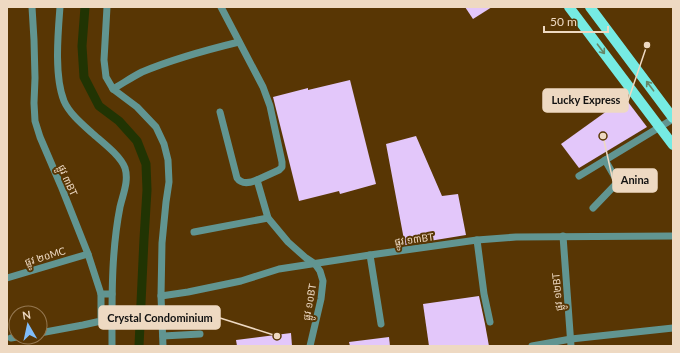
<svg xmlns="http://www.w3.org/2000/svg" width="680" height="353" font-family="Lato,'Noto Sans Khmer',sans-serif">
<style>
.lines{fill:none;stroke-linecap:round;stroke-linejoin:round}
.canal{stroke:#213403;stroke-width:9}
.building{fill:#e3c7fa}
.minor{stroke:#619591;stroke-width:7}
.major{stroke:#76ebe3;stroke-width:10}
.oneway{stroke:#668768}
.labels{text-anchor:middle;dominant-baseline:central;stroke-width:4;stroke-linejoin:round;paint-order:stroke}
.street-label{font-size:10px;fill:#eed9c2;stroke:#583604}
.leader{fill:none;stroke:#eed9c2;stroke-width:1.5}
.callout-dot{fill:#eed9c2;stroke:#583604;stroke-width:1.5}
.callout{fill:#eed9c2;stroke:#eed9c2;stroke-width:1.5}
.callout-label{font-size:11px;text-anchor:middle;font-weight:bold;fill:#111}
</style>
<rect width="100%" height="100%" fill="#583604"/>
<g class="lines">
<path class="canal" d="M85 7 82 46 84 77 99 106 119 121 137 141 146 164 147 190 144 239 139 346"/>
</g>
<g class="building">
<path d="M465 7H492L473 19Z"/>
<path d="M350 80 376 184 340 194 339 191 299 201 273 97 308 88V90Z"/>
<path d="M625 98 647 127 579 168 561 144Z"/>
<path d="M416 136 442 196 458 194 466 235 405 245 386 144Z"/>
<path d="M479 296 485 324 489 346H429L423 304Z"/>
<path d="M291 333 292 346H237L236 340Z"/>
<path d="M389 337 390 346H350L349 342Z"/>
</g>
<g class="lines">
<g class="minor">
<path d="M32 7 34 40 35 78 34 103 35 121 40 137 61 186 88 254 101 294H112"/>
<path d="M60 7C58 33 54 76 64 101 69 113 82 124 92 133 102 142 120 155 125 168 129 181 123 194 120 207 111 253 112 299 112 346"/>
<path d="M107 7 104 60 106 77 113 89 137 107 156 127 164 144 168 160 169 182 166 202 162 243 161 296 163 346"/>
<path d="M221 7 263 87 270 106 282 162V167L279 170 257 180 268 218 288 242 306 258 315 264 320 271 323 281 321 299 310 346"/>
<path d="M113 89C122 84 132 77 142 72 173 59 206 50 239 42"/>
<path d="M220 112 237 178C242 185 250 183 257 180"/>
<path d="M579 176 673 119"/>
<path d="M593 208 616 184V179L605 160"/>
<path d="M194 232 268 218"/>
<path d="M563 236 571 346"/>
<path d="M477 240 484 294 490 322"/>
<path d="M370 255 381 324"/>
<path d="M7 278 88 254"/>
<path d="M161 296 188 292 241 281 279 269 370 255 477 240 516 237 673 236"/>
<path d="M40 333 83 325 101 321V294"/>
<path d="M163 336 200 334"/>
<path d="M11 338 17 337"/>
<path d="M532 346 571 339 673 328"/>
</g>
<g class="major">
<path d="M569 7 673 145"/>
<path d="M590 7 673 118"/>
</g>
</g>
<defs><path id="oneway-shaft" d="M-6 0H5M1.5-3L5.5 0L1.5 3" fill="none" stroke-width="1.6" stroke-linecap="round" stroke-linejoin="round"/></defs>
<g class="oneway">
<use href="#oneway-shaft" transform="translate(601 49) rotate(53)"/>
<use href="#oneway-shaft" transform="translate(650 86) rotate(-127)"/>
</g>
<g class="labels">
<g class="street-label">
<text transform="translate(68 180) rotate(66)">ផ្លូវ ៣BT</text>
<text transform="translate(414 239) rotate(-8)">ផ្លូវ ១៣BT</text>
<text transform="translate(45 256) rotate(-17)">ផ្លូវ ២០MC</text>
<text transform="translate(557 292) rotate(-95)">ផ្លូវ ១២BT</text>
<text transform="translate(309 302) rotate(-80)">ផ្លូវ ១០BT</text>
</g>
</g>
<path class="leader" d="M647 45L628 101M603 136L613 181M277 336L220 318"/>
<g class="callout-dot">
<circle cx="647" cy="45" r="4"/>
<circle cx="603" cy="136" r="4"/>
<circle cx="277" cy="336" r="4"/>
</g>
<g class="callout">
<rect x="543" y="89" width="85" height="23" rx="4"/>
<rect x="613" y="169" width="44" height="23" rx="4"/>
<rect x="99" y="306" width="121" height="23" rx="4"/>
</g>
<g class="callout-label">
<text x="586" y="104">Lucky Express</text>
<text x="635" y="184">Anina</text>
<text x="160" y="322">Crystal Condominium</text>
</g>
<rect width="680" height="353" fill="none" stroke="#eed9c2" stroke-width="16"/>
<g transform="translate(28 325) rotate(351)"><circle r="19" fill="#583604" stroke="#947750"/>
<path d="M0-3L7 15L0 10L-7 15Z" fill="#80bdfa"/>
<text y="-6" font-size="11" font-weight="bold" text-anchor="middle" fill="#eed9c2">N</text>
</g>
<path d="M544 26v6h64v-6" fill="none" stroke="#eed9c2" stroke-width="2"/>
<text x="550" y="26" font-size="12" fill="#eed9c2" stroke="#583604" stroke-width="3" paint-order="stroke">50 m</text>
</svg>
